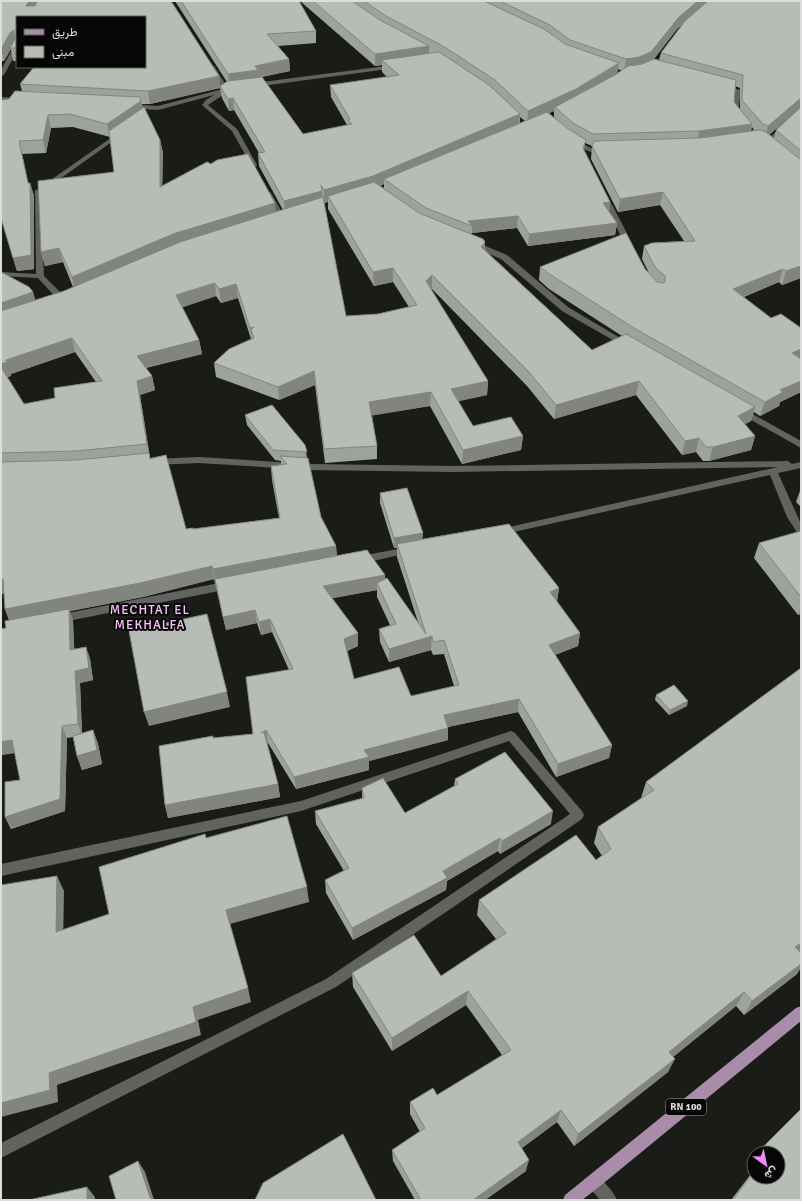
<svg xmlns="http://www.w3.org/2000/svg" width="802" height="1201" font-family="Signika,Vazirmatn,sans-serif">
<style>
.lines{fill:none;stroke-linecap:round;stroke-linejoin:round}
.street{fill:#60635e;fill-rule:evenodd}
.primary{fill:#a98caa;fill-rule:evenodd}
.wall{fill:#9ea29d;fill-rule:evenodd}
.shaded-wall{fill:#81847f}
.building{fill:#b8bcb6;stroke:#81847f}
.labels{text-anchor:middle;dominant-baseline:central;stroke-width:4;stroke-linejoin:round;paint-order:stroke}
.shield{fill:#060605;stroke:#9c9d9b;stroke-width:1}
.shield-label{font-size:10px;font-weight:bold;fill:#dcdedb}
.quarter-label{font-size:13px;letter-spacing:1px;fill:#f9c1fd;stroke:#060605}
</style>
<rect width="100%" height="100%" fill="#1a1c18"/>
<g class="lines">
<g class="street">
<path d="M17 44V51L4 75 1 77V70L14 46Z"/>
<path d="M394 65 396 66V68L254 87 251 85 254 83Z"/>
<path d="M210 66H214L228 88 234 86 237 88 229 91 208 105 237 129 257 165 256 166 251 165 232 131 202 105 206 100 214 95 158 110 128 108 125 106 128 104 158 106 223 89 209 67Z"/>
<path d="M721 85 741 90 738 113 741 117 740 118H736L732 113 735 91 721 87Z"/>
<path d="M1 97 21 98 24 100 21 102 1 101Z"/>
<path d="M801 110V115L768 144H764V142Z"/>
<path d="M118 133 123 134 40 193 44 276 67 299V303H61L38 278 1 276V272L36 274 35 191Z"/>
<path d="M573 139 591 148H605L608 150C597 158 581 148 571 142L570 141Z"/>
<path d="M268 191 271 193 286 219 284 220H280L278 219 265 193Z"/>
<path d="M604 193 607 195 633 245 632 247H629L625 245 601 195Z"/>
<path d="M470 242H476L507 255 568 307 632 345 631 347H625L562 311 501 259 470 246Z"/>
<path d="M740 407 801 441V448L737 412 736 410Z"/>
<path d="M199 457 310 464 453 466 788 461 792 464 801 462V468L778 473 801 524V535L798 534 787 517 770 475 500 535 495 532 500 529 778 467 453 472 310 470 199 463 155 465 151 462 155 459Z"/>
<path d="M409 547 414 550 412 552 360 564 355 560 360 556Z"/>
<path d="M229 581 232 582 234 585 232 588 229 589 58 623 54 622 53 619 54 616 58 615Z"/>
<path d="M511 731 515 733 582 811 584 815 582 819 336 987 1 1158V1143L326 979 570 814 509 741 301 811 1 876V864L301 801Z"/>
<path d="M594 1175C603 1179 613 1191 617 1200H600L589 1187 587 1182 589 1177Z"/>
</g>
<path class="primary" d="M801 1006V1021L599 1187 582 1200H563L565 1195 796 1008Z"/>
</g>
<g class="wall">
<path d="M1 1H171L219 76 220 86 227 82 175 1H299L316 31V43L278 46 289 59 290 71 262 77 303 134 347 125 331 97 330 85 387 77 382 72V65L375 66 300 1H801V278L782 285 779 282 744 297 771 318 781 314 801 328V392L780 402 779 406 760 416 754 412 751 421 745 424 755 436 751 450 709 461H703L696 452 682 455 636 395 554 419 527 386 432 289 431 290 488 381 487 395 458 401 473 426 511 417 523 436 521 450 462 464 430 406 372 415 377 446V459L325 463 315 385 279 400 216 377 214 363 229 349 251 339 238 298 221 303 216 296 182 307 199 340 202 354 146 368 152 376 155 390 140 395 150 458 166 455 186 529 193 528V529L279 518 272 480 271 466 281 465V461L275 460 247 425 245 415 272 405 305 445 307 458H308L321 517 336 546 337 556 367 550 385 575V579L387 578 418 622 397 557V548H394L380 503V493L407 488 423 533 422 539 509 524 559 588 557 601 580 633 578 646 555 655 612 745 609 758 556 777 518 712 448 727V740L369 761V770L296 789 268 743 267 744 278 784 280 797 168 818 165 805 159 746 213 736V738L253 734 246 677 289 670 272 632 261 635 257 623 226 630 214 579 143 597 70 611 73 621 74 649 86 647 90 659 93 680 80 683 82 733 93 730 98 744 102 764 82 770 77 756 73 737 67 738 65 811 11 829 5 817V782L20 780 15 753 1 755V629L6 628 5 621 9 620 5 609 4 594H1V272L29 287 33 292 35 300 64 291 73 287 63 262 45 266 41 252 38 181 114 172 110 137 73 127 51 128 46 153 22 154 28 183H30L34 196V269L17 271 1 218V100L9 99 15 91H22L20 84 34 67H145V17H17V48H11H17V61H13L11 49 4 61H1ZM684 23 661 53 659 60 654 59 677 29ZM618 69 622 71 617 74ZM735 86 740 88V109L734 102ZM220 88 222 98 229 111 234 110 259 153H258L259 166 283 210 275 212V203L248 154 217 160 211 164 207 162 162 186 163 153 160 140 144 107 142 108V104H150ZM554 111V118L549 113ZM791 116 776 130 774 138 769 135ZM520 117 525 121 520 123ZM752 127 754 130 751 131ZM585 143 592 146 591 159 618 212 660 205 684 241 652 243 644 246 642 259 649 273 645 269 626 233 540 267 539 280 549 289 622 336 592 350 485 250V242L483 239 471 235 472 233 517 228 528 246 615 235 617 223 609 211 610 202 584 150ZM384 184V188L380 186ZM324 202V203L328 202V209L374 286 393 282 409 307 378 314 346 316ZM75 352 96 382 54 388 55 398 24 404 7 377 11 376V374ZM377 590V597L390 625 379 629 380 642 389 662 431 650 433 655 444 654 454 686 411 696 399 667 354 679 347 651 358 646V633L332 598Z"/>
<path d="M801 488V507L796 502Z"/>
<path d="M801 531V614L798 615 754 558 759 543Z"/>
<path d="M801 668 800 952 797 974 744 1015 736 1006 673 1057 668 1072 574 1146 557 1122 522 1148 526 1171 485 1200H415L393 1161 392 1150 420 1132 410 1114V1102L437 1095 502 1055 466 1005 392 1051 353 987 352 973 441 976 496 939 477 915 479 900 596 860 602 856 594 843 598 827 641 798 646 782Z"/>
<path d="M656 695 687 706 669 715 655 700Z"/>
<path d="M455 779 551 824 500 854 498 851 447 881 446 890 353 940 326 893 325 880 344 871 316 824 315 811 362 798V788L405 813 454 786Z"/>
<path d="M801 1109V1200H731L754 1170V1177L778 1153H757Z"/>
<path d="M754 1157V1166L750 1162Z"/>
</g>
<g class="shaded-wall">
<path d="M29 1H37L30 17 26 6Z"/>
<path d="M698 1H709L677 29 649 65 624 71 626 59 679 17Z"/>
<path d="M14 30 17 42 13 45 4 61 1 49 10 33Z"/>
<path d="M429 46V58L382 60V65L375 66V54Z"/>
<path d="M289 59 290 71 258 77 230 86 228 74 255 66Z"/>
<path d="M619 63 617 75 555 107 554 111 527 123 528 111Z"/>
<path d="M219 76 220 88 150 104 148 91Z"/>
<path d="M233 98 234 110 229 111 228 99Z"/>
<path d="M801 98V105L800 109 765 138 768 126Z"/>
<path d="M141 101 143 113 110 137 107 124Z"/>
<path d="M520 114 519 127 384 179V184L374 189 328 196V202L324 203V190Z"/>
<path d="M48 115 51 128 46 153 43 140Z"/>
<path d="M752 124 749 137 697 144 699 131Z"/>
<path d="M160 140 163 153 162 201 160 187Z"/>
<path d="M19 141 22 154 30 192V183L34 196V269L17 271 13 258 28 183Z"/>
<path d="M322 191 323 203 285 214 284 201Z"/>
<path d="M663 192 660 205 618 212 620 199Z"/>
<path d="M610 202 609 214 603 203Z"/>
<path d="M275 203 276 217 75 292 72 277 173 234Z"/>
<path d="M518 216 517 228 472 233V226L468 221Z"/>
<path d="M617 223 615 235 528 246 529 234Z"/>
<path d="M485 242 484 255 481 247Z"/>
<path d="M59 248 63 262 45 266 41 252Z"/>
<path d="M801 266V278L782 285 786 271Z"/>
<path d="M393 268V282L374 286 373 272Z"/>
<path d="M783 269 779 282 730 302 733 289Z"/>
<path d="M432 275V289L425 294 426 281Z"/>
<path d="M215 283 216 296 178 309 176 295Z"/>
<path d="M236 284 238 298 221 303 219 289Z"/>
<path d="M33 292 37 306 1 318V303Z"/>
<path d="M254 327V338L251 330 252 341 250 328Z"/>
<path d="M72 338 75 352 11 374V376L4 378 1 370V364L6 360Z"/>
<path d="M199 340 202 354 140 369 137 356Z"/>
<path d="M801 349V360L792 353Z"/>
<path d="M314 371 315 385 279 400 278 387Z"/>
<path d="M152 376 155 390 140 395 150 458 147 444 137 381Z"/>
<path d="M488 381 487 395 451 403V389Z"/>
<path d="M639 381 636 395 554 419 556 405Z"/>
<path d="M801 381V392L780 402 779 406 760 416 765 402 780 390Z"/>
<path d="M431 392 430 406 370 416 369 402Z"/>
<path d="M755 407 751 421 734 430 738 416Z"/>
<path d="M523 436 521 450 462 464 463 450Z"/>
<path d="M755 436 751 450 709 461 713 447Z"/>
<path d="M699 438 696 452 682 455 685 441Z"/>
<path d="M423 533 422 543 397 544V548H394V538Z"/>
<path d="M336 546 337 560 215 583 213 569Z"/>
<path d="M212 566 214 579 143 597 70 611 73 621 75 663 10 623 5 609Z"/>
<path d="M385 575V588L377 583V590L324 600 323 586Z"/>
<path d="M3 579 9 593 1 594V580Z"/>
<path d="M559 588 557 602 550 592Z"/>
<path d="M801 608V614L798 615Z"/>
<path d="M255 610 257 623 226 630 223 617Z"/>
<path d="M270 619 272 632 261 635 259 622Z"/>
<path d="M358 633V646L345 652 344 639Z"/>
<path d="M580 633 578 646 547 658 549 645Z"/>
<path d="M432 636 431 650 389 662V649Z"/>
<path d="M86 647 90 659 93 680 80 683 82 736 78 724 75 671Z"/>
<path d="M227 692 230 707 149 726 144 712Z"/>
<path d="M519 699 518 712 443 728 444 715Z"/>
<path d="M688 701 687 706 669 715 670 710Z"/>
<path d="M62 726 67 738 65 811 11 829 5 817Z"/>
<path d="M448 728V740L369 761V770L296 789 294 777 364 750Z"/>
<path d="M93 730 98 744 102 764 82 770 77 756Z"/>
<path d="M266 730 268 743 263 746 261 733Z"/>
<path d="M12 740 18 752 1 755V742Z"/>
<path d="M612 745 609 758 556 777 558 764Z"/>
<path d="M278 784 280 797 168 818 165 805Z"/>
<path d="M553 811 551 824 500 854 502 841Z"/>
<path d="M500 838 498 851 447 881 446 890 353 940 352 928 443 871Z"/>
<path d="M57 876 64 891 63 946 56 932Z"/>
<path d="M307 887 309 902 230 924 226 910Z"/>
<path d="M801 943V951L786 962 795 947Z"/>
<path d="M801 964V968L797 974 744 1015 752 1001Z"/>
<path d="M248 988 251 1002 198 1020 201 1035 57 1085 58 1102 1 1117V1103L49 1073 193 1007Z"/>
<path d="M468 991 466 1005 392 1051V1038Z"/>
<path d="M744 992 736 1006 663 1065 669 1052Z"/>
<path d="M675 1059 668 1072 574 1146 578 1134Z"/>
<path d="M561 1110 557 1122 515 1153 518 1142Z"/>
<path d="M529 1160 526 1171 485 1200H473Z"/>
<path d="M138 1161 145 1172 154 1200H151Z"/>
<path d="M87 1187 95 1197V1200H87Z"/>
</g>
<g class="building">
<path d="M1 1H29L26 6H35L37 1H171L219 76 148 91 20 84 34 67H145V17H17V48H10L15 39 14 30 10 33 1 49Z"/>
<path d="M181 1H299L316 31 267 34 289 59 255 66 258 70 228 74Z"/>
<path d="M313 1H352L380 20 429 46 375 54Z"/>
<path d="M364 1H484L544 29 565 44 619 63 576 89 528 111 495 80 443 46 386 16Z"/>
<path d="M500 1H698L679 17 651 52 639 57 626 59 570 40 550 25Z"/>
<path d="M708 1H801V98L768 126 763 124 742 100 743 75 661 53 685 21Z"/>
<path d="M439 52 489 85 520 114 373 176 324 190 321 185 322 191 284 201 258 153 265 152 233 98 228 99 220 86 228 81 262 77 303 134 352 124 348 120 350 119 330 85 399 75 382 60Z"/>
<path d="M654 59 736 80 734 102 752 124 699 131 593 134 573 123 555 107 615 75 628 66 642 64Z"/>
<path d="M15 91 140 97 141 101 107 124 70 114 48 115 43 140 19 141 28 183H30L31 255 13 258 1 218V100L9 99Z"/>
<path d="M144 107 160 140V187L207 162 211 164 217 160 248 154 275 203 173 234 72 277 59 248 41 252 38 181 114 172 109 131Z"/>
<path d="M801 107V151L776 130Z"/>
<path d="M547 112 567 128 586 140 583 148 610 202 603 203 617 223 529 234 518 216 468 221 472 226 426 208 384 179Z"/>
<path d="M759 130 766 132 801 160V266L786 271 783 269 733 289 771 318 781 314 801 328V349L792 353 801 359V381L780 390 783 392 765 402 634 328 551 275 540 267 626 233 645 269 657 282 664 283 665 281V276L655 267 644 246 652 243 695 241 663 192 620 199 592 146 595 141 700 138Z"/>
<path d="M374 182 419 213 483 239 485 242 481 247 592 350 626 334 755 407 738 416 755 436 713 447H706L699 438 685 441 639 381 556 405 529 372 432 275 426 281 488 381 451 389 473 426 511 417 523 436 463 450 431 392 369 402 377 446 324 449 314 371 278 387 214 363 229 349 254 338 251 330 254 327 250 328 236 284 219 289 215 283 176 295 199 340 137 356 152 376 137 381 147 444 76 451 1 453V367L24 404 55 398 54 388 102 381 72 338 6 360 7 362 1 364V311L64 291 180 242 323 197 346 316 378 314 417 305 393 268 373 272 328 196Z"/>
<path d="M1 272 29 287 33 292 1 303Z"/>
<path d="M272 405 305 445 307 452 273 450 245 415Z"/>
<path d="M149 453 150 459 166 455 186 529 193 528V529L280 518 271 466 287 464 280 456 308 458 321 517 336 546 213 569 212 566 140 583 5 609 3 579 1 580V462L76 460Z"/>
<path d="M407 488 423 533 394 538 380 493Z"/>
<path d="M509 524 559 588 550 592 580 633 549 645 612 745 558 764 519 699 444 715 448 728 364 750 369 757 294 777 266 730 261 733 264 732 278 784 165 805 159 746 213 736V738L253 734 246 677 293 669 270 619 259 622 255 610 223 617 215 579 367 550 385 575 323 586 358 633 344 639 354 679 399 667 411 696 459 685 444 640 433 642 432 636 389 649 379 629 396 624 377 583 387 578 426 634 397 544Z"/>
<path d="M801 531V597L759 543Z"/>
<path d="M69 609 70 650 86 647 89 668 75 671 78 724 62 726 60 799 5 817V782L20 780 12 740 1 742V629L6 628 5 621Z"/>
<path d="M207 614 227 692 144 712 129 631Z"/>
<path d="M801 668V943L795 947 801 953V964L752 1001 744 992 669 1052 675 1059 578 1134 561 1110 518 1142 529 1160 473 1200H421L392 1150 425 1128 410 1102 433 1088 437 1095 511 1050 468 991 392 1038 352 973 414 935 441 976 506 933 479 900 576 835 596 860 611 849 598 827 654 790 646 782Z"/>
<path d="M674 685 688 701 670 710 656 695Z"/>
<path d="M93 730 97 750 77 756 73 736Z"/>
<path d="M505 752 553 811 502 841 500 838 443 871 447 878 352 928 325 880 349 868 315 811 364 798 362 788 383 778 405 813 458 784 455 779Z"/>
<path d="M287 816 307 887 226 910 248 988 193 1007 196 1022 49 1073 50 1090 1 1103V885L57 876 56 932 109 914 99 867 205 834 206 838Z"/>
<path d="M801 1109V1200H733L754 1171V1177H778V1153H759L758 1152Z"/>
<path d="M343 1134 376 1200H255L263 1183Z"/>
<path d="M138 1161 151 1200H116L109 1176Z"/>
<path d="M87 1187V1200H29Z"/>
</g>
<g class="labels">
<rect class="shield" x="666" y="1099" width="40" height="16" rx="3"/>
<g class="shield-label">
<text x="686" y="1107">RN 100</text>
</g>
<g class="quarter-label">
<text x="150" y="610">MECHTAT EL<tspan x="150" dy="15">MEKHALFA</tspan></text>
</g>
</g>
<rect width="802" height="1201" fill="none" stroke="#dcdedb" stroke-width="4"/>
<rect x="16" y="16" width="130" height="52" fill="#060605" stroke="#5c5c5b"/>
<rect x="24" y="29" width="20" height="6" fill="#a98caa" stroke="#5c5c5b"/>
<text x="52" y="36" font-size="12" fill="#dcdedb">طريق</text>
<rect x="24" y="46" width="20" height="12" fill="#b8bcb6" stroke="#5c5c5b"/>
<text x="52" y="56" font-size="12" fill="#dcdedb">مبنى</text>
<g transform="translate(766 1165) rotate(147)"><circle r="19" fill="#060605" stroke="#5c5c5b"/>
<path d="M0-3L7 15L0 10L-7 15Z" fill="#ee8bf7"/>
<text y="-6" font-size="11" font-weight="bold" text-anchor="middle" fill="#dcdedb">ش</text>
</g>
</svg>
